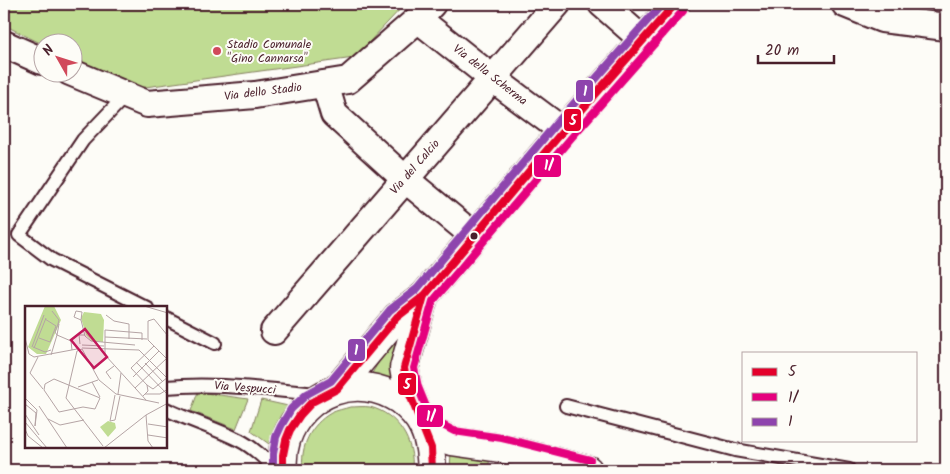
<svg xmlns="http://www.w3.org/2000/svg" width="950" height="474" font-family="Kalam,sans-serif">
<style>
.green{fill:#c0dc93;stroke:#857e5f}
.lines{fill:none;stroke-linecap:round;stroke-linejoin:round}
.lane-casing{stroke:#4a1f2b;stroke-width:16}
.street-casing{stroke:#4a1f2b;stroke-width:30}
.secondary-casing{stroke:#4a1f2b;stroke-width:31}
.lane{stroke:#fdfcf7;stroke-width:12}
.street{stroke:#fdfcf7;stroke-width:26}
.secondary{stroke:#fdfcf7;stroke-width:28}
.bus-1-casing{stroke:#fdfcf7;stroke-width:11}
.bus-2-casing{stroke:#fdfcf7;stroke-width:11}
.bus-3-casing{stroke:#fdfcf7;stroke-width:11}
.bus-1{stroke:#e4002b;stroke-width:8}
.bus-2{stroke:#e5007d;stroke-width:8}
.bus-3{stroke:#8e44ad;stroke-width:8}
.poi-dot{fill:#d1495b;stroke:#fdfcf7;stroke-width:2}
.bus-dot{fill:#4a1f2b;stroke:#fdfcf7;stroke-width:2}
.labels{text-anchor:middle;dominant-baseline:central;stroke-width:4;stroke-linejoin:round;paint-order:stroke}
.poi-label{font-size:12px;fill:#4a1f2b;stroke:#fdfcf7;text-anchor:start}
.street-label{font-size:12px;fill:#4a1f2b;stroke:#fdfcf7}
.inset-road{fill:none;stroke:#b5a4a5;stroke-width:1}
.view{fill:#c2185b;fill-opacity:0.15;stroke:#c2185b;stroke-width:2.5}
.inset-edge{fill:none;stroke:#4a1f2b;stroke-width:2.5}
.line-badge{stroke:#fdfcf7;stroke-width:2}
.badge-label{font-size:14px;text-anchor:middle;font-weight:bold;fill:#fff}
</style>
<rect width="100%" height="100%" fill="#fdfcf7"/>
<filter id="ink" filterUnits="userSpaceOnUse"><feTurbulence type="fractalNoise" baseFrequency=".02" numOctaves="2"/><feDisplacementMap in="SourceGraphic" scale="10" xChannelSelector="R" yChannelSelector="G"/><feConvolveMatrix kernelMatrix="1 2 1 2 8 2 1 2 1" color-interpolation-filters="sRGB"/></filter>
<g filter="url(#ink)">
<g class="green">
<path d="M4 4H405L354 58 138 88 73 58 72 42H42V44L4 25Z"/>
<path d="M408 313 393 381 371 375Z"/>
<path d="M198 392 248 399 236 429 191 411Z"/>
<path d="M261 400 288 406 277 423 269 444 251 431Z"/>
<path d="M350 407C356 407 364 406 370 407 398 414 415 442 412 470H303C300 447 310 425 331 413 337 410 344 409 350 407Z"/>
<path d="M451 452 491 454 488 468 473 466 455 470H450Z"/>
</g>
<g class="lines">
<g class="lane-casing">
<g id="lane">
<path d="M125 96 83 140 19 235 52 260 147 308"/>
<path d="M166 318 215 343"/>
<path d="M166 387C217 382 268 390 319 394"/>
<path d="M566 406 735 450 849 470"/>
<path d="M166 409C190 421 215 428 239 440 253 447 265 459 276 470"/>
</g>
</g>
<g class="street-casing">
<g id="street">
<path d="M602 4 643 40"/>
<path d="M845 4 882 19 946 27"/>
<path d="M418 19 492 78 563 131"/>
<path d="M4 44 42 61"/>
<path d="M70 72 147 104 255 95 348 80 418 19 432 4"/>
<path d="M325 84 334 114 405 179 474 236"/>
<path d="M274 331 557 4"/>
</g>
</g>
<g class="secondary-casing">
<g id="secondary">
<path d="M337 389 397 317 424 296 563 131 675 4"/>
<path d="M419 417 408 390 404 368 424 296"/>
<path d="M423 426 451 441 500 448 588 470"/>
<path d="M283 470C282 460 283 450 286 440 302 392 357 371 400 400 409 407 418 416 423 426 430 440 431 455 432 470"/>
</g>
</g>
<use href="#lane" class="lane"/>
<use href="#street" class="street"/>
<use href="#secondary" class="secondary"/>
<g class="bus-1-casing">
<g id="bus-1">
<path d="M424 296 404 368 408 390 431 448 432 470"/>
<path d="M283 470V455L286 440 290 430 300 415 312 402 337 389 397 317 424 296 563 131 675 4"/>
</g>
</g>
<g class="bus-2-casing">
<path id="bus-2" d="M590 460 502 438 454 431 431 419 418 387 414 368 433 301 571 138 683 11"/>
</g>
<g class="bus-3-casing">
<path id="bus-3" d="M273 470V454L276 437 281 426 291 409 307 394 331 381 390 310 417 289 555 125 662 4"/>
</g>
<use href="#bus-1" class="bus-1"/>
<use href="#bus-2" class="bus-2"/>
<use href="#bus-3" class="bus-3"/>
</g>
</g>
<circle class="poi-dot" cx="217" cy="51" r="5"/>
<circle class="bus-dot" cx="474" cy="236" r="4.5"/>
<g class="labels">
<g class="poi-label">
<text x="227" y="44">Stadio Comunale<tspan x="227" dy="14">"Gino Cannarsa"</tspan></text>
</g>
<g class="street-label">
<text transform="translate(490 75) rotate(38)">Via della Scherma</text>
<text transform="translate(263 92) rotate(-7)">Via dello Stadio</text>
<text transform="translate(415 167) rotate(-49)">Via del Calcio</text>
<text transform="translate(245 388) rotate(4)">Via Vespucci</text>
</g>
</g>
<g transform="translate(25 306)">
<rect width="142" height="142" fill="#fdfcf7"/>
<path d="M20 0H29L36 14 21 48H12L3 41ZM59 6 76 8 79 14 78 36 67 35 61 29 56 12ZM83 115 90 117 91 122 83 131 75 121Z" fill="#c0dc93"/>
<path class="inset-road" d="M119 0 143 7M27 5 34 14 33 18M81 9 89 15 104 18V33M56 14 49 11 51 5 57 6 56 14 60 30 66 35 110 39M33 18H34L32 29 30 26ZM143 30 129 13 123 15V34L143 54M80 31 122 33M0 32 4 48 9 51 52 43M14 32 25 36 31 20 20 13M117 34V27L80 24V49L121 94M55 38 54 29H60M57 39 79 40M7 41 19 9M8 41 20 46 26 44M9 42 21 12M57 42 114 44M114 44 143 73M52 45 41 92 78 140M52 45 57 43 74 74 91 88 134 97M26 49 32 29 46 35 47 44M13 51 5 67 18 83M111 56 143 89M120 57 138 76M106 62 129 40M106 62 122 79M108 71 134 45M29 73 75 92 70 103 58 101 34 106 19 84 20 78ZM86 73 81 66 89 60M67 76 75 91M53 81 73 74M110 82 141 53M93 88 96 67M120 88H135L143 83M90 89 85 115 90 114 95 90M118 90 123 85 122 79 128 83 143 71M0 92 12 104 10 120M0 98 11 107 10 120M14 100 42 142M0 108 14 129M121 109 123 135 128 142M23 113 35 119 59 114M0 116 22 142M123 118 143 121M0 123 3 130 18 142M123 129 143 132M79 142 121 109 143 97"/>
<path class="view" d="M60 23 82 51 69 62 46 34Z"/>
<rect width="142" height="142" class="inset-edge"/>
</g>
<g class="line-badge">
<rect x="575" y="79" width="19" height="24" rx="5" fill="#8e44ad"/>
<rect x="563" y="108" width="19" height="24" rx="5" fill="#e4002b"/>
<rect x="533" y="154" width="29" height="24" rx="5" fill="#e5007d"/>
<rect x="347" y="338" width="19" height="24" rx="5" fill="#8e44ad"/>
<rect x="397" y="372" width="20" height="24" rx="5" fill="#e4002b"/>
<rect x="416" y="404" width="28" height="24" rx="5" fill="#e5007d"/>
</g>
<g class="badge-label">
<text x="585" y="96">1</text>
<text x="573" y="125">5</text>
<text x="548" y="170">1/</text>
<text x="356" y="355">1</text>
<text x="407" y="389">5</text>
<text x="430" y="421">1/</text>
</g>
<rect width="950" height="474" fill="none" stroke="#fdfcf7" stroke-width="20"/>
<rect x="10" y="10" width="930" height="454" fill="none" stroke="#4a1f2b" stroke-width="2" filter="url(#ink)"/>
<rect x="742" y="352" width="175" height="90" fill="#fdfcf7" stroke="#b5a4a5"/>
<rect x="752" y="368" width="25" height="8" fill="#e4002b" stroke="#b5a4a5"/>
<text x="788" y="376" font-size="15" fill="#4a1f2b">5</text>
<rect x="752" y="393" width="25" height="8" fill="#e5007d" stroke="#b5a4a5"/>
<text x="788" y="402" font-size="15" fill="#4a1f2b">1/</text>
<rect x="752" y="418" width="25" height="8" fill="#8e44ad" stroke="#b5a4a5"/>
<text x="788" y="426" font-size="15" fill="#4a1f2b">1</text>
<g transform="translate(58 58) rotate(309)"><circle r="24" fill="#fdfcf7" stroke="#b5a4a5"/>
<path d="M0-4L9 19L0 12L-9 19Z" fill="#d1495b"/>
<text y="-8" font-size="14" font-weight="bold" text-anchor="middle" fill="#4a1f2b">N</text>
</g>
<path d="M758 55v8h76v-8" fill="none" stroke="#4a1f2b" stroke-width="2.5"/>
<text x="765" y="55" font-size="15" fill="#4a1f2b" stroke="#fdfcf7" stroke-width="4" paint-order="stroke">20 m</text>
</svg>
